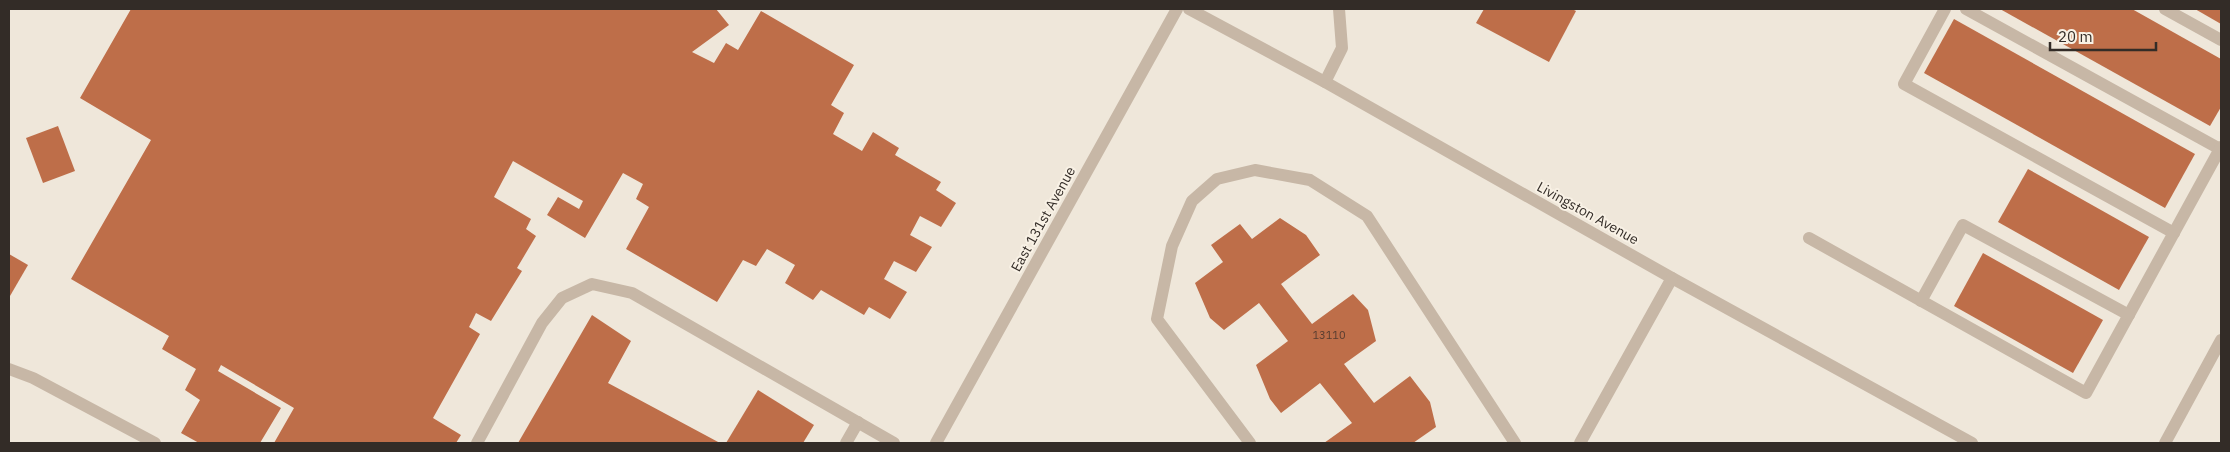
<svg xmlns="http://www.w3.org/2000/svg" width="2230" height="452" font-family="'IBM Plex Sans',sans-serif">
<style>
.building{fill:#be6e49}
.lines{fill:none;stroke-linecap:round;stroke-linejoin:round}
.minor{stroke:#c7b7a6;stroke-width:12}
.labels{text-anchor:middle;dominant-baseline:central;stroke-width:4;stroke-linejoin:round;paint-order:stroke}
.number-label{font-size:11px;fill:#563c30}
.street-label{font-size:14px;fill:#332c27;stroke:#f8f1e5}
</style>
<rect width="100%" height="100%" fill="#efe7da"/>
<g class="building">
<path d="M131 9H716L729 25 692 52 714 63 726 43 738 50 761 11 854 65 831 105 844 113 833 134 862 151 873 132 899 148 895 155 941 182 936 190 956 203 941 227 920 216 910 235 932 247 916 272 894 261 884 279 907 292 890 319 869 307 864 315 821 290 813 300 785 283 795 265 767 249 756 266 743 260 717 302 626 249 649 207 636 199 643 184 623 173 585 238 547 215 558 197 579 209 583 201 513 161 494 197 531 219 526 229 536 236 517 268 522 271 491 321 476 313 469 327 480 334 433 418 461 435 456 443H274L294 408 221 365 218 371 281 408 260 443H199L181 433 200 400 185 390 196 369 162 349 169 336 71 279 151 140 80 98Z"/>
<path d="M1484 9H1572L1576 11 1549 62 1476 23Z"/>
<path d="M2000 9H2132L2221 59V107L2210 126Z"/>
<path d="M2195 9H2221V24Z"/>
<path d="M1954 19 2195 154 2165 208 1924 73Z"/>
<path d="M58 126 75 171 43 183 26 138Z"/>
<path d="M2028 169 2149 237 2119 290 1998 222Z"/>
<path d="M1280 218 1306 235 1320 255 1281 284 1312 324 1353 294 1368 310 1376 341 1344 364 1374 403 1410 376 1430 402 1436 427 1413 443H1324L1352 423 1320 383 1281 413 1270 399 1256 365 1288 341 1259 303 1224 330 1210 318 1195 283 1223 262 1211 245 1240 224 1252 239Z"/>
<path d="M1983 253 2103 320 2073 373 1954 306Z"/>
<path d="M9 254 28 265 10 296 9 295Z"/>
<path d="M592 315 631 341 608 383 720 443H518Z"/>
<path d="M758 390 814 425 803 443H726Z"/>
</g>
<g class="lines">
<g class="minor">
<path d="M1189 9 1325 82 1672 278 1972 443"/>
<path d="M1945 9 1904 84 2174 233"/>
<path d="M1966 9 2220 149"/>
<path d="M2165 9 2221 40"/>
<path d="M1325 82 1342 48 1339 9"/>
<path d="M1809 238 2086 393 2221 147"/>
<path d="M1921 301 1963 225 2129 315"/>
<path d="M9 369 33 378 155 443"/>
<path d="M477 443 542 323 562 298 592 284 632 293 894 443"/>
<path d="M846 443 858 422"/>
<path d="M936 443 1177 9"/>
<path d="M1250 443 1157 319 1172 246 1192 201 1217 179 1255 170 1310 180 1367 216 1515 443"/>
<path d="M1580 443 1672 278"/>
<path d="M2165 443 2221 340"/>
</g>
</g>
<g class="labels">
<g class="number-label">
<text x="1329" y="335">13110</text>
</g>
<g class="street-label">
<text transform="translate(1588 213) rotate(29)">Livingston Avenue</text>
<text transform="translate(1043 219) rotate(-61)">East 131st Avenue</text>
</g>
</g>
<rect width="2230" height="452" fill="none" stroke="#332c27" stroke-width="20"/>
<path d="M2050 42v8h106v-8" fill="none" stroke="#332c27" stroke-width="2.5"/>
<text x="2058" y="42" font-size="15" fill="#332c27" stroke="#f8f1e5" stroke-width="4" paint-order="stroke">20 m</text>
</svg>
